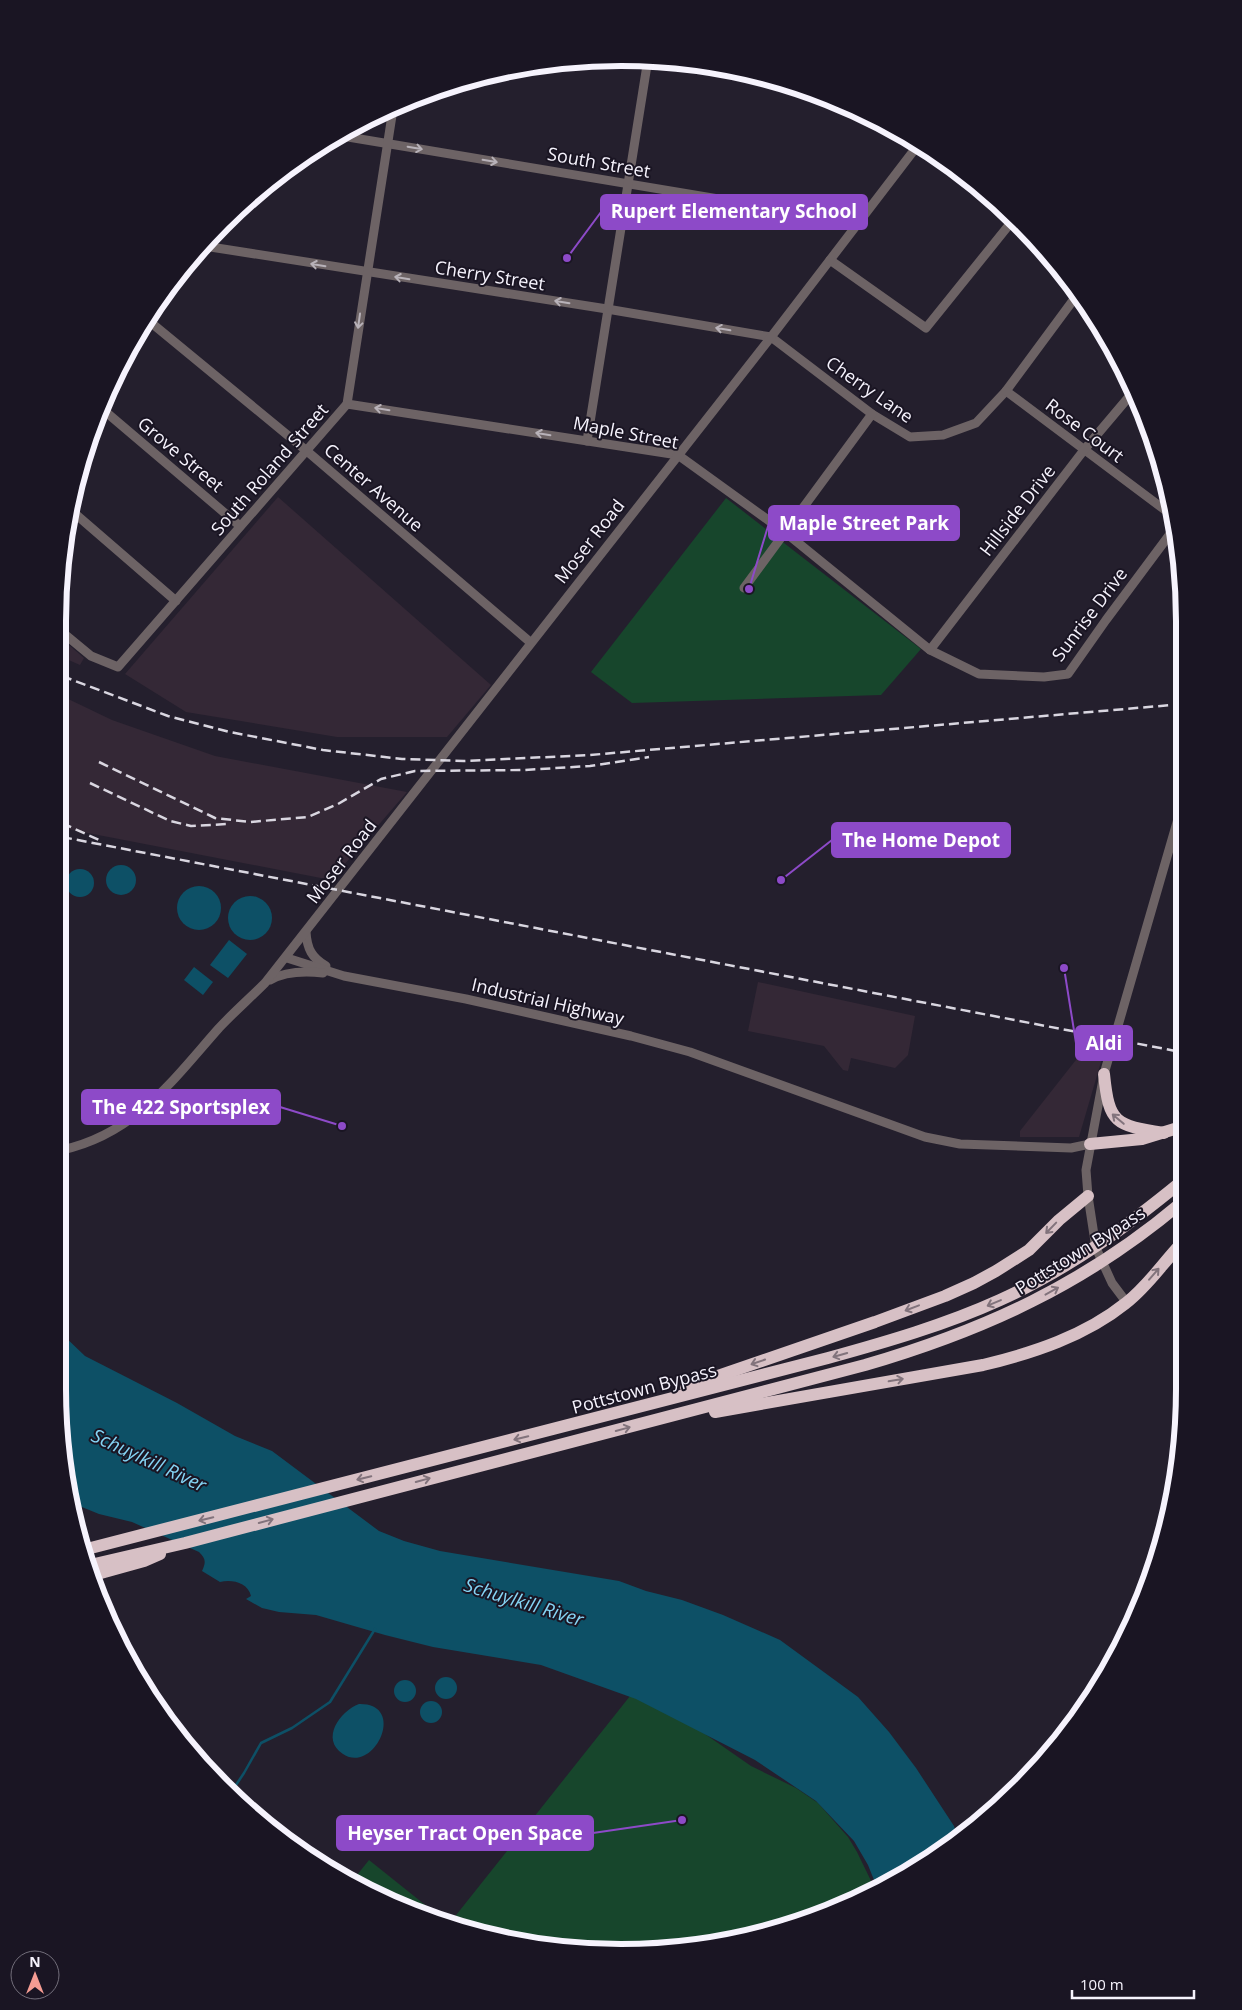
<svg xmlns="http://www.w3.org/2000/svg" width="1242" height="2010" font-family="'Open Sans',sans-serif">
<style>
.industrial{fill:#342836}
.green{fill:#17462c}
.water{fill:#0d5066}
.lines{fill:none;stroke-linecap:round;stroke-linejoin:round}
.stream{stroke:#0d5066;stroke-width:2.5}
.minor{stroke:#6d6365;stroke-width:9}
.highway{stroke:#d7c0c5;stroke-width:12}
.rail{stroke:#d9d6e0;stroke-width:2.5;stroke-dasharray:10 5;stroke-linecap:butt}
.oneway{stroke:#b8b2b9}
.oneway2{stroke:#82737c}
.labels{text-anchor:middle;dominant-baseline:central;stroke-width:4;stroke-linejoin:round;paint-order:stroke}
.street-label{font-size:18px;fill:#f6f3fd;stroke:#1a1523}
.water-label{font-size:19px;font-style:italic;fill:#85d4f4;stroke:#1a1523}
.rim{fill:none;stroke:#f6f3fd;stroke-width:6}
.leader{fill:none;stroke:#8d4ac8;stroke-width:2}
.callout-dot{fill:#8d4ac8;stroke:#1a1523;stroke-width:2}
.callout{fill:#8d4ac8;stroke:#8d4ac8;stroke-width:2}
.callout-label{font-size:19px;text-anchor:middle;font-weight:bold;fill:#fff}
</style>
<rect width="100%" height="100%" fill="#241f2d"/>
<g class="industrial">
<path d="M278 497 491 685 447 737H337L186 712 125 674Z"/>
<path d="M62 639 84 658 80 665 62 657Z"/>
<path d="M62 696 112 720 215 756 407 792 331 880 62 828Z"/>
<path d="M758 982 915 1016 908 1055 895 1068 851 1058 848 1071 843 1070 824 1046 748 1031Z"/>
<path d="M1083 1051 1103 1055 1079 1137H1020V1131Z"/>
</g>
<g class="green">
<path d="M726 498 921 649 881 695 632 703 591 672Z"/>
<path d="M634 1691 705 1734 751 1766 796 1788 818 1803 848 1837 857 1852 876 1891 802 1923 695 1948 621 1952 511 1942 440 1923 353 1880 369 1860 449 1924Z"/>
</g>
<g class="water">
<circle cx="121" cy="880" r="15"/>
<circle cx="80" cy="883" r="14"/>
<circle cx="199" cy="908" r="22"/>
<circle cx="250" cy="918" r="22"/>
<path d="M229 940 247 954 228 978 210 965Z"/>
<path d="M194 967 213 982 203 995 184 980Z"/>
<path d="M62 1334 85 1356 177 1403 235 1436 272 1451 379 1531 404 1541 440 1551 619 1581 646 1591 682 1600 723 1615 780 1640 858 1697 889 1732 916 1768 954 1826 958 1840 878 1890 868 1865 854 1841 816 1801 755 1760 636 1699 541 1665 433 1647 385 1635 316 1615 279 1612 262 1608 246 1599 251 1596C248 1582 231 1579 220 1582L202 1571C206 1562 206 1559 199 1552L132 1522 99 1514 72 1503 62 1463Z"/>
<circle cx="446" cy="1688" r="11"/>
<circle cx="405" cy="1691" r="11"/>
<circle cx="431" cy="1712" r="11"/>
<path d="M359 1704C408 1703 374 1775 343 1754 320 1739 340 1711 359 1704Z"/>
</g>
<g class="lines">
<path class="stream" d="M230 1794 244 1773 261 1743 292 1728 330 1702 375 1629"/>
<g class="minor">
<path d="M336 135 857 222"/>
<path d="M204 246 607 309 771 337 872 414 910 437 943 435 976 423 1006 391 1077 295"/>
<path d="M830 260 926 328 1013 220"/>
<path d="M149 321 308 452 530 642"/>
<path d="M1006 391 1169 513"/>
<path d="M347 404 678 455 786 533 930 650 979 674 1044 677 1068 674 1106 620 1173 530"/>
<path d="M100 407 240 526"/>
<path d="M587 441 648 59"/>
<path d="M72 511 176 601"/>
<path d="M744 588 872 414"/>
<path d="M62 632 91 656 118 667 347 404 393 109"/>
<path d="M930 650 1084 450 1133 392"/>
<path d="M306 932C307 949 312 958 326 966"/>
<path d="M287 958 344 976 466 999 631 1036 690 1052 925 1137 960 1144 1071 1148 1090 1144"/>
<path d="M270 980C286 971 305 971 323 973"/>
<path d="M62 1150C135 1134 172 1081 219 1028 234 1012 250 998 265 983L771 337 918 145"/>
<path d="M1127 1303 1112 1283 1096 1248 1088 1196 1086 1170 1104 1074 1182 805"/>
</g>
<g class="highway">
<path d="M1104 1074C1109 1124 1115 1125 1164 1133"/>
<path d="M1090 1144 1142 1139 1181 1127"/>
<path d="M686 1387 875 1322 945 1296 974 1283 996 1271 1029 1250 1059 1220 1088 1196"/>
<path d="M715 1412 983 1365C1033 1353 1085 1336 1126 1303 1147 1287 1163 1263 1181 1244"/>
<path d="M83 1550 828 1358C886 1342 945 1325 1000 1300 1067 1270 1125 1228 1181 1182"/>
<path d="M86 1566 185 1543 865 1365C985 1330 1085 1284 1181 1203"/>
<path d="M90 1576 144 1561 160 1554"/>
</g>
<g class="rail">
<path d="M62 676 168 716 230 732 323 750 402 759 464 761 590 755 1183 704"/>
<path d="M99 762 215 818 250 822 308 817 338 804 381 779 415 771 524 770 590 766 649 757"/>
<path d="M90 783 170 821 191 826 228 824"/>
<path d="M62 823 99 840"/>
<path d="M62 837 1181 1052"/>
</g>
</g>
<defs><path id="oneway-shaft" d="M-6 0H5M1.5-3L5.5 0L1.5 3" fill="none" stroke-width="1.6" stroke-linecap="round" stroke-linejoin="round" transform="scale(1.25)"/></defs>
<g class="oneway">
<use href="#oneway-shaft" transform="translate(415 148) rotate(10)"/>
<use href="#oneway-shaft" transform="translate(490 161) rotate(9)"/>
<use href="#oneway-shaft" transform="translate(318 265) rotate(-171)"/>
<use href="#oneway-shaft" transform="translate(402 278) rotate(-171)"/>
<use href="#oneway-shaft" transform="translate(562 302) rotate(-171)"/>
<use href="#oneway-shaft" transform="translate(359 321) rotate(98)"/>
<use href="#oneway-shaft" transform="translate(723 329) rotate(-170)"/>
<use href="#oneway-shaft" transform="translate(382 409) rotate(-171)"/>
<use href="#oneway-shaft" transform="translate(543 434) rotate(-171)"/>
</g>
<g class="oneway2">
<use href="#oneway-shaft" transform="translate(1118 1119) rotate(-140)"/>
<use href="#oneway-shaft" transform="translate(1051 1228) rotate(134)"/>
<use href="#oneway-shaft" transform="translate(1154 1274) rotate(-49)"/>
<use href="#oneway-shaft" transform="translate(1052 1291) rotate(-29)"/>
<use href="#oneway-shaft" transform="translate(994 1303) rotate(157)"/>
<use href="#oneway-shaft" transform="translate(912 1308) rotate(159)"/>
<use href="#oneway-shaft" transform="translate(840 1355) rotate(164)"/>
<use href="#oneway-shaft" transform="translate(758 1362) rotate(161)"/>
<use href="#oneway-shaft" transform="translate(896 1380) rotate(-10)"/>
<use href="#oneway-shaft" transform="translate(623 1429) rotate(-15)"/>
<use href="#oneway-shaft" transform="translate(521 1438) rotate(166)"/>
<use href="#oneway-shaft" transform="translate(364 1478) rotate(166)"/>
<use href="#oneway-shaft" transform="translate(423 1480) rotate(-15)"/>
<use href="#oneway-shaft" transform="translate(206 1519) rotate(166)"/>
<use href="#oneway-shaft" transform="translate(266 1521) rotate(-15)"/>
</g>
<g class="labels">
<g class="street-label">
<text transform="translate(599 162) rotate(10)">South Street</text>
<text transform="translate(490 275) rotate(9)">Cherry Street</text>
<text transform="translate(870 389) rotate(35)">Cherry Lane</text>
<text transform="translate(1085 430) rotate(37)">Rose Court</text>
<text transform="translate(626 432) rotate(11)">Maple Street</text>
<text transform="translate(181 454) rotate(40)">Grove Street</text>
<text transform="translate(269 469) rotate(-49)">South Roland Street</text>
<text transform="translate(374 487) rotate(41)">Center Avenue</text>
<text transform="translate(1017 510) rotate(-52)">Hillside Drive</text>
<text transform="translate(589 541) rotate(-52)">Moser Road</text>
<text transform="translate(1089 614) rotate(-53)">Sunrise Drive</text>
<text transform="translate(341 861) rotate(-52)">Moser Road</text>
<text transform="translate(548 1001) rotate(13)">Industrial Highway</text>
<text transform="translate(1080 1250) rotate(-32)">Pottstown Bypass</text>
<text transform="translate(644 1388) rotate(-15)">Pottstown Bypass</text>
</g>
<g class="water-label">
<text transform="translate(149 1460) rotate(25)">Schuylkill River</text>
<text transform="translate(524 1602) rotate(17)">Schuylkill River</text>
</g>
</g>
<path d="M0 0H1242V2010H0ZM621 66H621A555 555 0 0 1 1176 621V1389A555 555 0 0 1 621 1944H621A555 555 0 0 1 66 1389V621A555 555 0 0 1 621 66Z" fill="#1a1523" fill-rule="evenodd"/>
<path class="rim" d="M621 66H621A555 555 0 0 1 1176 621V1389A555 555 0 0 1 621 1944H621A555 555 0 0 1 66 1389V621A555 555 0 0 1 621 66Z"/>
<path class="leader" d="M567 258L601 212M749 589L769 523M781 880L832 840M1064 968L1076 1043M342 1126L280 1107M682 1820L593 1833"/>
<g class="callout-dot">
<circle cx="567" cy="258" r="5"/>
<circle cx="749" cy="589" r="5"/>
<circle cx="781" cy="880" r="5"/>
<circle cx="1064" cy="968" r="5"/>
<circle cx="342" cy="1126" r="5"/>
<circle cx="682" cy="1820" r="5"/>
</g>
<g class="callout">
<rect x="601" y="195" width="266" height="34" rx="5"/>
<rect x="769" y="506" width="190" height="34" rx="5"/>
<rect x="832" y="823" width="178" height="34" rx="5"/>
<rect x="1076" y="1026" width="56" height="34" rx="5"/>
<rect x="82" y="1090" width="198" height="34" rx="5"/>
<rect x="337" y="1816" width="256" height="34" rx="5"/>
</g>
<g class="callout-label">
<text x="734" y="218">Rupert Elementary School</text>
<text x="864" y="530">Maple Street Park</text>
<text x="921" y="847">The Home Depot</text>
<text x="1104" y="1050">Aldi</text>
<text x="181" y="1114">The 422 Sportsplex</text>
<text x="465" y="1840">Heyser Tract Open Space</text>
</g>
<g transform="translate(35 1975)"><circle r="24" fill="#1a1523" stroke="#726e7a"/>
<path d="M0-4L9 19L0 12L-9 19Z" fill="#f59c93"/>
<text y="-8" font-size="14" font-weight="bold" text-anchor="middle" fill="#f6f3fd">N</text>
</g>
<path d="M1072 1990v8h122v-8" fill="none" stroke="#f6f3fd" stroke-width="2.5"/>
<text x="1080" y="1990" font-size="15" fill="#f6f3fd" stroke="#1a1523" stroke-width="4" paint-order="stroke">100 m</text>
</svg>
